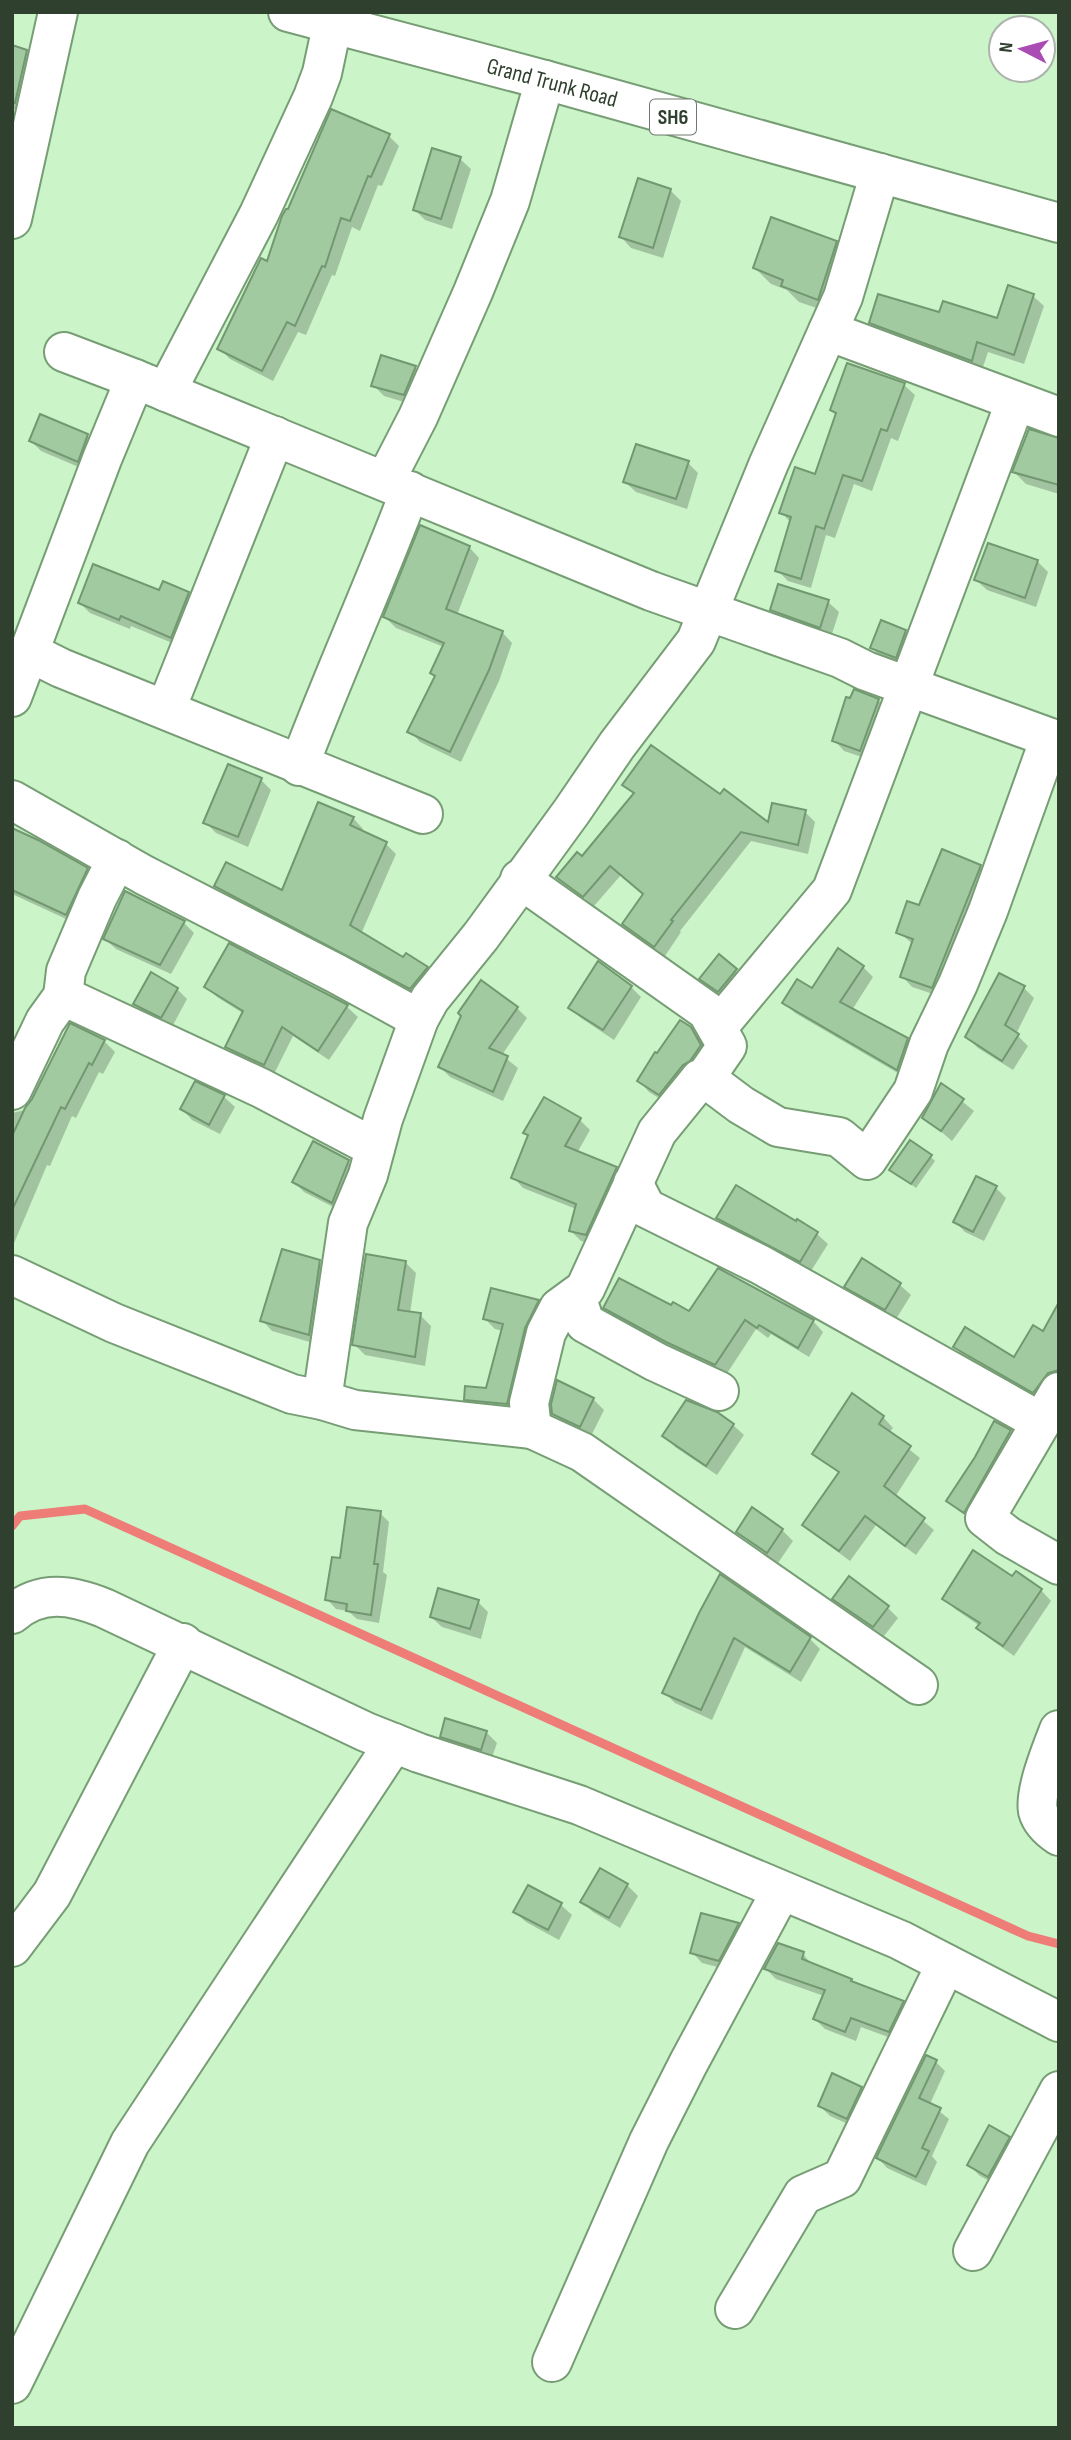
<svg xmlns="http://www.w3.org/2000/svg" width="1071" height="2440" font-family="'Sofia Sans Condensed',sans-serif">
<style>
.shadow{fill:#0003}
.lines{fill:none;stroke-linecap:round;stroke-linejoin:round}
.stream{stroke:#ee7d78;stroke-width:9}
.building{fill:#a2caa0;stroke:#729871;stroke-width:2}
.minor-casing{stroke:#779d75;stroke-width:42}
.major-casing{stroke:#779d75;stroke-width:42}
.minor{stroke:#fff;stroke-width:38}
.major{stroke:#fff;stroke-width:38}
.labels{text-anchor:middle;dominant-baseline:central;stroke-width:5;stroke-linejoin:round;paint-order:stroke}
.shield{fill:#fff;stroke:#6e796d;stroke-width:2}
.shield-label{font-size:21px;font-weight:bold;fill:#30402f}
.street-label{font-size:23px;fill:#30402f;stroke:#fff}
</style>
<rect width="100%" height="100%" fill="#cbf4c9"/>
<g class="shadow">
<path d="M12 47 26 51 38 63 27 113 12 108Z"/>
<path d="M389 136 399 146 382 186 378 185 360 231 352 227 335 276 332 275 306 335 298 332 273 381 230 359 219 348 268 263Z"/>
<path d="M460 159 471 169 452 229 425 220 415 210Z"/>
<path d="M670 190 681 201 663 258 631 248 621 237Z"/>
<path d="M836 242 852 258 834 314 799 302 787 290 771 284 755 268Z"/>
<path d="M1033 296 1044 306 1024 364 988 352 982 370 882 333 871 323 941 314 998 320Z"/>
<path d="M382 357 416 368 426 378 414 405 384 396 373 385Z"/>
<path d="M904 385 915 395 898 441 891 438 872 491 854 484 835 538 826 535 811 588 788 581 777 570 791 523 781 512 816 476 837 415 832 410Z"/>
<path d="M41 416 87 436 98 446 88 471 41 451 31 441Z"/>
<path d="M1059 440V494L1026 484 1014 472Z"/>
<path d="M688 463 698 473 687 509 636 492 625 482Z"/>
<path d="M989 545 1038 562 1048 572 1036 607 987 590 976 580Z"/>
<path d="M469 547 479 558 457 615 502 632 512 643 499 681 461 762 420 742 410 731 436 677 444 647 396 628 385 617Z"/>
<path d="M160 592 188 593 199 604 182 647 131 626 130 629 90 613 80 603Z"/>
<path d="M828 602 839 612 831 637 783 620 772 610Z"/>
<path d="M905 631 916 642 906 668 882 658 872 648Z"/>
<path d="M878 700 888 711 871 760 844 751 834 740Z"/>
<path d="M261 780 271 790 248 847 216 833 206 823Z"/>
<path d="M625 785 720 796 769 825 805 812 815 822 808 854 751 841 680 931 681 932 665 956 634 934 624 924 644 895 621 875 594 906 558 877 582 859 635 795Z"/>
<path d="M353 818 363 829 362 832 386 844 396 854 361 934 404 960 427 968 437 978 421 999 227 896 216 886 283 893Z"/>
<path d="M12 829 87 870 97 880 77 924 12 894Z"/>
<path d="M980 866 991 877 942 997 912 987 902 976 913 944 898 932 920 908Z"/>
<path d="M184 923 194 933 171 974 116 949 105 939Z"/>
<path d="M230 946 347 1007 358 1017 329 1060 293 1036 274 1074 238 1057 227 1047 244 1014 217 997 206 987Z"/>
<path d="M719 957 747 981 730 1001 701 978Z"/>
<path d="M863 967 873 977 852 1010 907 1040 917 1050 908 1079 795 1013 784 1003Z"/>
<path d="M631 987 641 997 614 1040 581 1018 570 1008Z"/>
<path d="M1024 988 1034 998 1016 1034 1028 1046 1013 1070 978 1048 967 1037Z"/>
<path d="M177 989 187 999 172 1027 145 1014 135 1004Z"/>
<path d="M517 1008 527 1018 502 1055 518 1068 503 1101 450 1077 440 1067Z"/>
<path d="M690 1029 701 1040 711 1056 670 1105 649 1092 639 1081Z"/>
<path d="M104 1041 115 1052 103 1074 99 1072 76 1118 72 1116 50 1166 47 1165 12 1248V1113L25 1110Z"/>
<path d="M195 1084 224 1097 235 1107 220 1134 192 1120 182 1109Z"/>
<path d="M942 1085 974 1111 952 1141 924 1117Z"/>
<path d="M579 1119 590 1130 577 1153 616 1169 626 1179 596 1245 581 1241 571 1231 576 1209 523 1188 513 1177Z"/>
<path d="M930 1156 935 1161 916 1188 897 1174Z"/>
<path d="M348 1162 359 1172 343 1212 304 1192 294 1182Z"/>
<path d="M996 1188 1006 1198 984 1241 965 1232 955 1222Z"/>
<path d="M718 1218 797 1224 798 1222 817 1234 828 1244 811 1271 728 1228Z"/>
<path d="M863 1261 900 1285 911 1295 896 1319 857 1297 847 1286Z"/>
<path d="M319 1262 330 1272 320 1345 272 1331 262 1320Z"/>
<path d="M406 1263 416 1273 410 1313 420 1315 431 1326 425 1366 365 1355 354 1344Z"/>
<path d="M538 1302 547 1311 517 1413 475 1409 466 1399 487 1390 503 1331 495 1329 485 1319Z"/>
<path d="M1059 1306V1383L1044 1402 965 1358 955 1347 1014 1360 1043 1334Z"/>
<path d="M672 1307 690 1313 813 1321 823 1332 809 1357 771 1334 768 1338 756 1329 726 1375 678 1353 616 1318 605 1308Z"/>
<path d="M593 1399 604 1410 591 1436 565 1424 554 1413Z"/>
<path d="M883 1417 893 1428 889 1433 920 1458 895 1497 934 1530 916 1555 876 1525 850 1561 815 1535 805 1525 840 1474 814 1453Z"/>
<path d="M994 1423 1010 1432 1021 1442 975 1522 959 1511 949 1501Z"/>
<path d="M733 1425 744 1435 717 1475 675 1447 665 1436Z"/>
<path d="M753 1510 782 1530 793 1541 778 1563 749 1542 738 1532Z"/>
<path d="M380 1513 389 1522 383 1572 387 1575 379 1623 357 1619 348 1611 336 1609 327 1599 342 1560Z"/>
<path d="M1013 1578 1041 1590 1051 1601 1014 1656 989 1638 979 1628 980 1626 955 1609 944 1599Z"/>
<path d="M834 1599 887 1607 898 1618 884 1636 845 1609Z"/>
<path d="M478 1602 488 1612 481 1639 442 1627 431 1617Z"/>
<path d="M700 1614 810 1639 820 1649 801 1682 745 1647 712 1720 675 1703 664 1692Z"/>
<path d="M486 1732 497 1743 491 1760 452 1747 442 1736Z"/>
<path d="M601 1870 627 1885 638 1896 620 1928 593 1912 582 1902Z"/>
<path d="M529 1887 561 1905 572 1915 559 1940 526 1922 515 1912Z"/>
<path d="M738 1925 748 1935 729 1970 702 1963 692 1952Z"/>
<path d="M803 1954 813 1966 851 1981 855 1985 903 2002 913 2013 899 2041 861 2027 856 2041 825 2029 815 2019 824 1996 776 1979 766 1969Z"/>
<path d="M936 2062 945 2071 930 2104 949 2119 932 2156 937 2162 926 2186 887 2168 878 2158Z"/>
<path d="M861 2088 872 2099 857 2128 830 2116 820 2106Z"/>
<path d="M1009 2138 1019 2149 999 2186 980 2176 969 2165Z"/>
</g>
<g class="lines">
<path class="stream" d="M12 1526 20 1516 85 1509 1028 1936 1059 1944"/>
</g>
<g class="building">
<path d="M12 45 27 50 15 103 12 102Z"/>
<path d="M331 109 390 134 371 177 368 176 350 221 341 218 325 267 322 266 295 326 287 322 262 371 217 349 261 258 267 261 282 216 286 209H288Z"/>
<path d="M432 148 461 157 441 219 413 210Z"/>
<path d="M638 178 671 189 653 248 619 237Z"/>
<path d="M771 217 837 241 818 300 781 286 783 280 753 268Z"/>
<path d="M1008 285 1034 294 1014 355 977 342 972 361 869 323 878 294 939 312 943 301 997 318Z"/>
<path d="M381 355 416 366 404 395 371 386Z"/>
<path d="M847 363 905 383 887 431 881 429 862 481 843 475 824 529 816 526 801 579 775 571 791 517 779 513 795 467 815 474 836 413 830 410Z"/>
<path d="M40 414 88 434 78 462 29 441Z"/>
<path d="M1029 429 1059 438V485L1012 472Z"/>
<path d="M636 444 689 461 676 499 623 482Z"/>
<path d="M420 525 470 546 446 609 503 631 489 670 450 752 407 732 435 676 430 673 444 643 383 617Z"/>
<path d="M988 543 1038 560 1025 598 974 580Z"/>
<path d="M93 564 159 590 163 581 189 592 171 638 121 616 119 620 78 603Z"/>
<path d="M778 584 829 600 820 628 770 610Z"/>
<path d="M881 620 906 630 896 658 870 648Z"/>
<path d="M854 689 879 699 860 751 832 741 846 697 850 698Z"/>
<path d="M651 745 720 794 724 789 768 822 772 803 806 810 798 845 741 832 671 920 673 921 654 947 622 924 643 894 610 866 583 897 556 877 577 852 582 856 634 793 622 785Z"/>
<path d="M228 764 262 778 238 837 203 823Z"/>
<path d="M318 802 354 817 350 825 387 842 350 925 403 957 406 953 428 967 410 989 214 886 226 862 282 890Z"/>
<path d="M12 828 38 840 88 868 66 915 12 890Z"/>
<path d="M942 849 981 865 932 988 900 977 913 939 896 933 907 901 919 905Z"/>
<path d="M125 891 185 921 160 965 103 939Z"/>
<path d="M229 943 348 1005 318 1051 282 1027 264 1065 225 1047 243 1011 204 987Z"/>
<path d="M838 948 864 966 840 1002 908 1038 897 1070 782 1003 797 979 812 988Z"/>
<path d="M719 954 737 969 718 992 699 979Z"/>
<path d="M598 961 632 986 603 1030 568 1008Z"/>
<path d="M151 972 178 988 161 1018 133 1004Z"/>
<path d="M999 973 1025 986 1005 1025 1019 1034 1002 1061 965 1037Z"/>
<path d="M481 980 518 1007 489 1048 508 1056 493 1092 438 1067 461 1016 458 1013Z"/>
<path d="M680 1020 691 1027 701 1045 690 1061 683 1065 659 1095 637 1081 655 1052 657 1053Z"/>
<path d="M70 1023 105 1040 92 1065 89 1063 65 1109 61 1107 12 1210V1136L25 1108 32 1099Z"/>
<path d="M195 1081 225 1095 209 1125 180 1109Z"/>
<path d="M941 1083 964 1099 941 1131 922 1118Z"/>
<path d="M544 1097 581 1118 565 1146 617 1167 586 1235 569 1231 576 1204 511 1178 528 1135 523 1133Z"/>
<path d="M910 1140 932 1155 911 1184 889 1170Z"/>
<path d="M313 1141 349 1160 332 1203 292 1182Z"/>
<path d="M976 1176 997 1186 973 1232 953 1222Z"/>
<path d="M736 1185 796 1221 797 1219 818 1232 800 1262 716 1218Z"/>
<path d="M282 1249 320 1260 309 1335 260 1321Z"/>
<path d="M366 1254 406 1261 398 1310 421 1313 415 1357 352 1345Z"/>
<path d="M862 1258 901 1283 885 1310 844 1287Z"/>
<path d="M718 1268 814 1320 798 1348 759 1325 757 1328 745 1320 715 1365 666 1342 603 1308 619 1278 671 1305 673 1302 689 1311Z"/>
<path d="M491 1288 539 1300 525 1328 507 1404 464 1400 465 1386 486 1388 503 1324 483 1319Z"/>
<path d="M1059 1302V1370L1048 1373 1033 1393 953 1347 965 1327 1014 1357 1033 1325 1043 1331Z"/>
<path d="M557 1380 594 1398 580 1427 552 1414 551 1404Z"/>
<path d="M852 1393 884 1416 879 1424 911 1446 884 1486 925 1518 905 1546 865 1516 839 1551 802 1525 839 1472 812 1454Z"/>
<path d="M686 1400 717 1412 734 1424 706 1466 662 1436Z"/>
<path d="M994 1421 1011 1430 964 1513 946 1501 975 1457Z"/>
<path d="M347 1507 381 1511 374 1564H378L371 1615 346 1611 347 1604 325 1600 332 1557 340 1558Z"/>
<path d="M752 1507 783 1529 767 1553 736 1532Z"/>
<path d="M973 1550 1012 1576 1016 1571 1042 1589 1003 1646 976 1628 980 1623 942 1599Z"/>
<path d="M720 1574 811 1637 790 1672 734 1638 701 1710 662 1693 699 1613Z"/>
<path d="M849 1576 889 1606 873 1627 832 1599Z"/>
<path d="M438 1588 479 1600 470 1629 430 1617Z"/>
<path d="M445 1718 487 1731 481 1750 440 1737Z"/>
<path d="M600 1868 628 1884 609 1918 580 1902Z"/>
<path d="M528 1885 562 1903 548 1930 513 1912Z"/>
<path d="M701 1913 739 1923 719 1961 690 1953Z"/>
<path d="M778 1943 804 1952 802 1959 852 1979 851 1981 904 2001 889 2032 851 2018 845 2032 813 2019 825 1990 764 1969Z"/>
<path d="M926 2055 937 2060 919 2098 941 2108 922 2148 929 2151 916 2177 876 2158Z"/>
<path d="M832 2073 862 2087 847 2119 818 2106Z"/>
<path d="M989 2125 1010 2137 988 2177 967 2165Z"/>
</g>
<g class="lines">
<g class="minor-casing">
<g id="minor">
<path d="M12 219 58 12"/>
<path d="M828 331 1059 417"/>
<path d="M64 352 135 379 651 591 840 658 866 671 1059 741"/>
<path d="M166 392 259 214 313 97 322 73 335 12"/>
<path d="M385 481 418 417 473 292 510 201 545 80"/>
<path d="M29 652 61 668 423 814"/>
<path d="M12 697 102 459 135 379"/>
<path d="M166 709 275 436"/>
<path d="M299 766C334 673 375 584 410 491"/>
<path d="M12 800 144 875 337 974 419 1019"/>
<path d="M520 879 707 1011 727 1046 705 1078 700 1079 657 1132 585 1289 559 1308 546 1333 529 1403 532 1429"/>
<path d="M63 996 261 1088 375 1148"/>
<path d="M717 1028 832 890 1015 403"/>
<path d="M705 1078 741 1105 778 1127 839 1137 867 1160 913 1091 929 1044 958 984 988 911 1050 738"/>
<path d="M12 1090 45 1021 63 996 66 971 97 898 117 859"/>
<path d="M633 1183 646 1208 761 1265 1041 1422"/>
<path d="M12 1275 114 1323 292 1394 322 1400 355 1410 532 1429 582 1452 918 1685"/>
<path d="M576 1296 585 1323 656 1362 719 1391"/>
<path d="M1059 1392 985 1518 1008 1536 1059 1565"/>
<path d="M322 1400 348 1223 368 1175 383 1119 419 1019 430 999 481 936 572 811 617 745 696 641 769 463 843 297 880 173"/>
<path d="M12 1614C41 1589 72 1595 104 1608L366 1732 419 1753 579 1805 900 1940 1059 2022"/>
<path d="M1059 1730C1052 1748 1034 1792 1038 1811 1041 1822 1050 1830 1059 1836"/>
<path d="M12 1947 52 1894 183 1643"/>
<path d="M973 2251 1059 2091"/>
<path d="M735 2309 803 2195 842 2178 946 1964"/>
<path d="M552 2362 649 2141 688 2064 781 1891"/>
<path d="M12 2384 130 2143 394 1743"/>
</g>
</g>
<g class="major-casing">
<path id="major" d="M288 12 545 80 1059 223"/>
</g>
<use href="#minor" class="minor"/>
<use href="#major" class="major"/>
</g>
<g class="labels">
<rect class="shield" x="650" y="99.5" width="46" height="35" rx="5"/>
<g class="shield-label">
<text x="673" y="117">SH6</text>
</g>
<g class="street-label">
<text transform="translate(552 83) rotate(15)">Grand Trunk Road</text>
</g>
</g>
<rect width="1071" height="2440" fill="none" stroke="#30402f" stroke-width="28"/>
<g transform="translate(1022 49) rotate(276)"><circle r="33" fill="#ffffff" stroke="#acb3ac" stroke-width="2"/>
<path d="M0-5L12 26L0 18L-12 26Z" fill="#ab4cb5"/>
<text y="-10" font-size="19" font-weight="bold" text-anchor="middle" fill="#30402f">N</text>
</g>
</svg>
